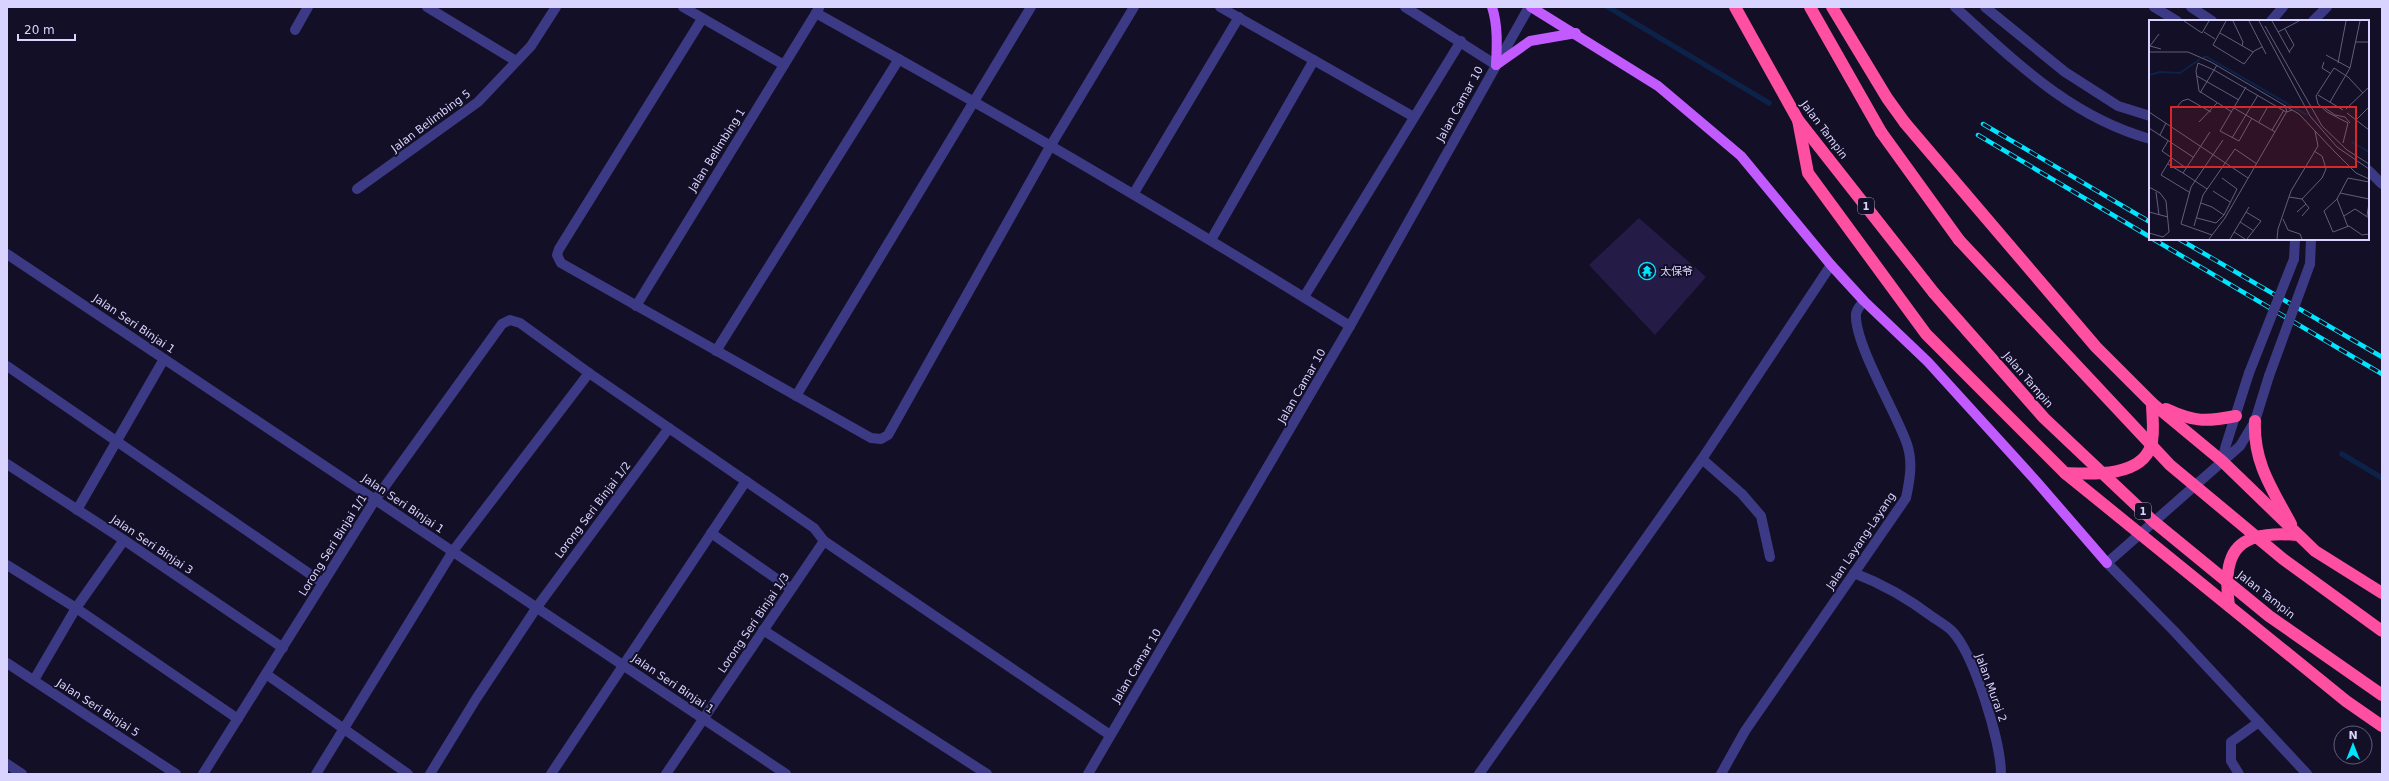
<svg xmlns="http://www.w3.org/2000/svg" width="2389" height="781" font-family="'DejaVu Sans','Noto Sans SC',sans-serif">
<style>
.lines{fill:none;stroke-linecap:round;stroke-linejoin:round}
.stream{stroke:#0c2248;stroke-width:5.5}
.building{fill:#241b47}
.minor{stroke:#3d3a85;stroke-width:10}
.major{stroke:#c25bff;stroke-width:10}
.highway{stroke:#ff4fa3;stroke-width:12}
.rail-casing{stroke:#00e5ff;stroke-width:4.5}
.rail{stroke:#130f26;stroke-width:3;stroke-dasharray:9;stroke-linecap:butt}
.minor-bridge{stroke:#3d3a85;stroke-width:10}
.highway-bridge{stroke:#ff4fa3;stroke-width:12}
.labels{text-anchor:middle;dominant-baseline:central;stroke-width:4;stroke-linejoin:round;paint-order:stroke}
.shield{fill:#130f26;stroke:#9e99be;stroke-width:1}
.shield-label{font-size:10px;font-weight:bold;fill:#d9d4ff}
.street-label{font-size:11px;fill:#d9d4ff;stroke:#130f26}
.poi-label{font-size:11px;fill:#d9d4ff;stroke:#130f26;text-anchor:start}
.inset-river{fill:none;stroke:#0c2248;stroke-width:2}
.inset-road{fill:none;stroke:#625e7d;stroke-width:1}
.view{fill:#d62828;fill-opacity:0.15;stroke:#d62828;stroke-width:2}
.inset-edge{fill:none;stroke:#d9d4ff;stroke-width:2}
</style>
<rect width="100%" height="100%" fill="#130f26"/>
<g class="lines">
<g class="stream">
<path d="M1608 7 1769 103"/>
<path d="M2342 454 2382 478"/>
</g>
</g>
<path class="building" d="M1639 218 1706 277 1655 335 1589 265Z"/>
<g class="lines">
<g class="minor">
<path d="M427 7 516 61"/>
<path d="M683 7 784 65"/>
<path d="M1220 7 1414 117"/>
<path d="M1405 7 1496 65"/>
<path d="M1955 7C2016 62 2069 116 2150 139"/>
<path d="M1985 7 2065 72 2118 106 2150 116"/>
<path d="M2154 7 2177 21"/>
<path d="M2191 7 2212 21"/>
<path d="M816 13C997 113 1175 217 1350 326"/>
<path d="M702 19 559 249 557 255 561 263 871 438 881 439 888 435 1051 145 1134 7"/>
<path d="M2271 21 2283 7"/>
<path d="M2313 21 2327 7"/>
<path d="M295 30 308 7"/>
<path d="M2368 170 2382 184"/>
<path d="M357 189 478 102 531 46 556 7"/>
<path d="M1134 193 1239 17"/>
<path d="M1211 240 1314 60"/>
<path d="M7 254 786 774"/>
<path d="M2294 259 2295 239"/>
<path d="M2310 264 2311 239"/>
<path d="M1304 297 1461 41"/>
<path d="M636 306 819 8"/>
<path d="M716 351 899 59"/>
<path d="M7 366 323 583"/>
<path d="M2269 376 2255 421 2240 446 2107 563 2174 631 2307 774"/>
<path d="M796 396 1031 7"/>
<path d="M1702 459 1742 494 1761 516 1770 557"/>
<path d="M2222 461 2226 445 2249 373"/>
<path d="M7 464 124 540 283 648"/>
<path d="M77 510 164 359"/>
<path d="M711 533 791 589"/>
<path d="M7 565 76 608 238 719"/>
<path d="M1854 573C1883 584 1909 599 1934 618 1940 622 1947 626 1952 631 1974 654 2001 742 2001 774"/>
<path d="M763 630 987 774"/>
<path d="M7 663 176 774"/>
<path d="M266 674 408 774"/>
<path d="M34 680 76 608 124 540"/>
<path d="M7 764 22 774"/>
<path d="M203 774 375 500 502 324 510 320 520 323 589 373 814 528 824 541 1110 735"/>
<path d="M316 774 453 551 589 373"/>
<path d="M430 774 476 699 537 607 669 428"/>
<path d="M551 774 746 481"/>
<path d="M666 774 824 541"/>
<path d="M1088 774 1350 326 1529 7"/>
<path d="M1479 774 1702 459 1831 265"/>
<path d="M1721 774 1745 731 1906 498C1910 479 1913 462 1907 444 1896 412 1854 343 1856 314 1857 308 1861 305 1864 301"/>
<path d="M2239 774 2231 761V742L2259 722"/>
</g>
<g class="major">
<path d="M1492 7C1498 25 1497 46 1496 65"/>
<path d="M1531 7 1658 86 1741 156 1831 265 1864 301 1928 362 2036 481 2107 563"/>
<path d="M1496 65 1530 41 1576 33"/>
</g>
<g class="highway">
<path d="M1735 7 1798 120 1934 293"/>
<path d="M1798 120 1808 173 1926 334 2065 473 2346 701 2382 726"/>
<path d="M1905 123 2096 347 2152 403 2222 461 2315 551 2382 593"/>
<path d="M1881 132 1959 240"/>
<path d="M2166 409C2194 422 2206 422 2236 416"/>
<path d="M2255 421C2253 462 2272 489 2291 524"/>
<path d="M2065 473C2090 474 2140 478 2151 446 2155 433 2152 416 2152 403"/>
<path d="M2229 606C2221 549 2239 530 2297 535"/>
</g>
<g class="rail-casing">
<g id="rail">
<path d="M1983 124 2150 222"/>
<path d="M1978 135 2150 237"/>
<path d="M2153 239 2382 374"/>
<path d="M2179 239 2382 357"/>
</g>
</g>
<use href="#rail" class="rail"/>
<g class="minor-bridge">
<path d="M2249 373 2294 259"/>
<path d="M2269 376 2310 264"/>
</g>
<g class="highway-bridge">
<path d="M1810 7 1881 132"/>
<path d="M1832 7 1887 98 1905 123"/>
<path d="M1959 240 2170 465 2283 559 2382 631"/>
<path d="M1934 293 2044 418 2153 521 2269 616 2382 695"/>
</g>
</g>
<defs>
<g id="temple-ring" transform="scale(0.9)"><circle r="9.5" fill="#130f26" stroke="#00e5ff" stroke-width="1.5"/><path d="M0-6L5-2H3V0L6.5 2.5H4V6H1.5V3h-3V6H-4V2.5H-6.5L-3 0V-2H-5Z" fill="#00e5ff"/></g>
</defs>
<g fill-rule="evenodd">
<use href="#temple-ring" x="1647" y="271"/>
</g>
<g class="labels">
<g class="shield">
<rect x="1858" y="198" width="16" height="16" rx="3"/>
<rect x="2135" y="503" width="16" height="16" rx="3"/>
</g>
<g class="shield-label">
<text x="1866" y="206">1</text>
<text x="2143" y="511">1</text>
</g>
<g class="street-label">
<text transform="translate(1460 104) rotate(-61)">Jalan Camar 10</text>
<text transform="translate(431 121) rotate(-37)">Jalan Belimbing 5</text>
<text transform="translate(1824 130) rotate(53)">Jalan Tampin</text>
<text transform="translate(717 150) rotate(-58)">Jalan Belimbing 1</text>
<text transform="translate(134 324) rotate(34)">Jalan Seri Binjai 1</text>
<text transform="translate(2028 380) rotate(49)">Jalan Tampin</text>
<text transform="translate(1302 386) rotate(-60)">Jalan Camar 10</text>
<text transform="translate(403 504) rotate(34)">Jalan Seri Binjai 1</text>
<text transform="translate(593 510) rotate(-53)">Lorong Seri Binjai 1/2</text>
<text transform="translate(1861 541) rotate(-56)">Jalan Layang-Layang</text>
<text transform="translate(152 545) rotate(34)">Jalan Seri Binjai 3</text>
<text transform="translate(333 545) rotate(-58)">Lorong Seri Binjai 1/1</text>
<text transform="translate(2266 595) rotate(38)">Jalan Tampin</text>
<text transform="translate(754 623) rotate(-56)">Lorong Seri Binjai 1/3</text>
<text transform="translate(1137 666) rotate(-59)">Jalan Camar 10</text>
<text transform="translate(673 684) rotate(34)">Jalan Seri Binjai 1</text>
<text transform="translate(1991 688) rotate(70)">Jalan Murai 2</text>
<text transform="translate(98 708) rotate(33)">Jalan Seri Binjai 5</text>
</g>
<g class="poi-label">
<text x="1660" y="271">太保爷</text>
</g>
</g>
<g transform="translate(2149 20)">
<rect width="220" height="220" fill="#130f26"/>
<path class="inset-river" d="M54 37H58L158 95M0 55 11 52 31 53 51 39M203 122 220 132"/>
<path class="inset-road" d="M35 1 53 13 60 1M77 1 64 25 95 44 105 31 113 27M84 1 94 22 93 26M100 1 117 34M110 1 161 96 188 127 220 149M123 1 141 33M116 6 173 106 198 130 220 144M136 9 145 25 140 32M55 12 66 19M129 12 150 1M71 13 104 32M10 14 1 26 12 29M207 22H220M0 32H39L62 42 150 94 185 131M177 35 201 48M175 42 173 48 181 53M189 43 197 1M48 56 90 80M97 67 71 111 90 121 103 98M51 73 68 45M169 75 194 90M181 82 201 48 211 1M136 85 138 92 143 90M28 87 33 81 39 79 62 92M85 88 126 112M176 88 186 95 196 97 201 103M197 89 220 67M0 92 99 158M83 92 50 71 47 51 49 43 65 50 137 92M198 93 220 110M206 101 220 87M50 102 68 83M110 102 118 88M0 108 44 137M123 110 135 90M11 115 17 103M83 118 109 75M19 121 13 131 37 148M194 123 199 103 178 92 169 84 167 76 185 48 199 57 214 73M185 131 207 153 220 159M22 138 12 155 40 172M19 144 34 153M220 162 199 158 188 179 175 191 184 212 200 206 213 215 220 214M0 167 11 173 17 181 20 212 14 217 0 213M58 169 34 153 61 112M64 171 81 182M7 172 10 195M191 173 220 179M140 177 153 179 173 158 177 149 175 142 173 136 165 131M188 179 199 207M52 183 63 187 75 195M0 192 19 197M97 192 112 201 98 219M148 192 157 184M153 196 160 188 153 179M195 196 206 189 220 198M218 196 220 183M48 198 67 203 75 195 88 169 73 158M134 199 139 210 151 214 153 219M91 202 105 211M45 206 54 175 86 129 108 144M85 212 96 219M63 215 32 204 42 167 74 120M60 219 76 198 138 91M81 219 100 187M128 219 129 209 142 171 169 126 166 111"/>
<path class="view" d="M22 87H207V147H22Z"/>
<rect width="220" height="220" class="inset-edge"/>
</g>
<rect width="2389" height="781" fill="none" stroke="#d9d4ff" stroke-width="16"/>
<g transform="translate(2353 745)"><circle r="19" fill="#130f26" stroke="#625e7d"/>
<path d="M0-3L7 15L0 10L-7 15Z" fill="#00e5ff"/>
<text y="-6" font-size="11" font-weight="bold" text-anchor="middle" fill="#d9d4ff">N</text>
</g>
<path d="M18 34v6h57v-6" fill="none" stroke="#d9d4ff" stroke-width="2"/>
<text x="24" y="34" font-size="12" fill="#d9d4ff" stroke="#130f26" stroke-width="3" paint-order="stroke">20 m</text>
</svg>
